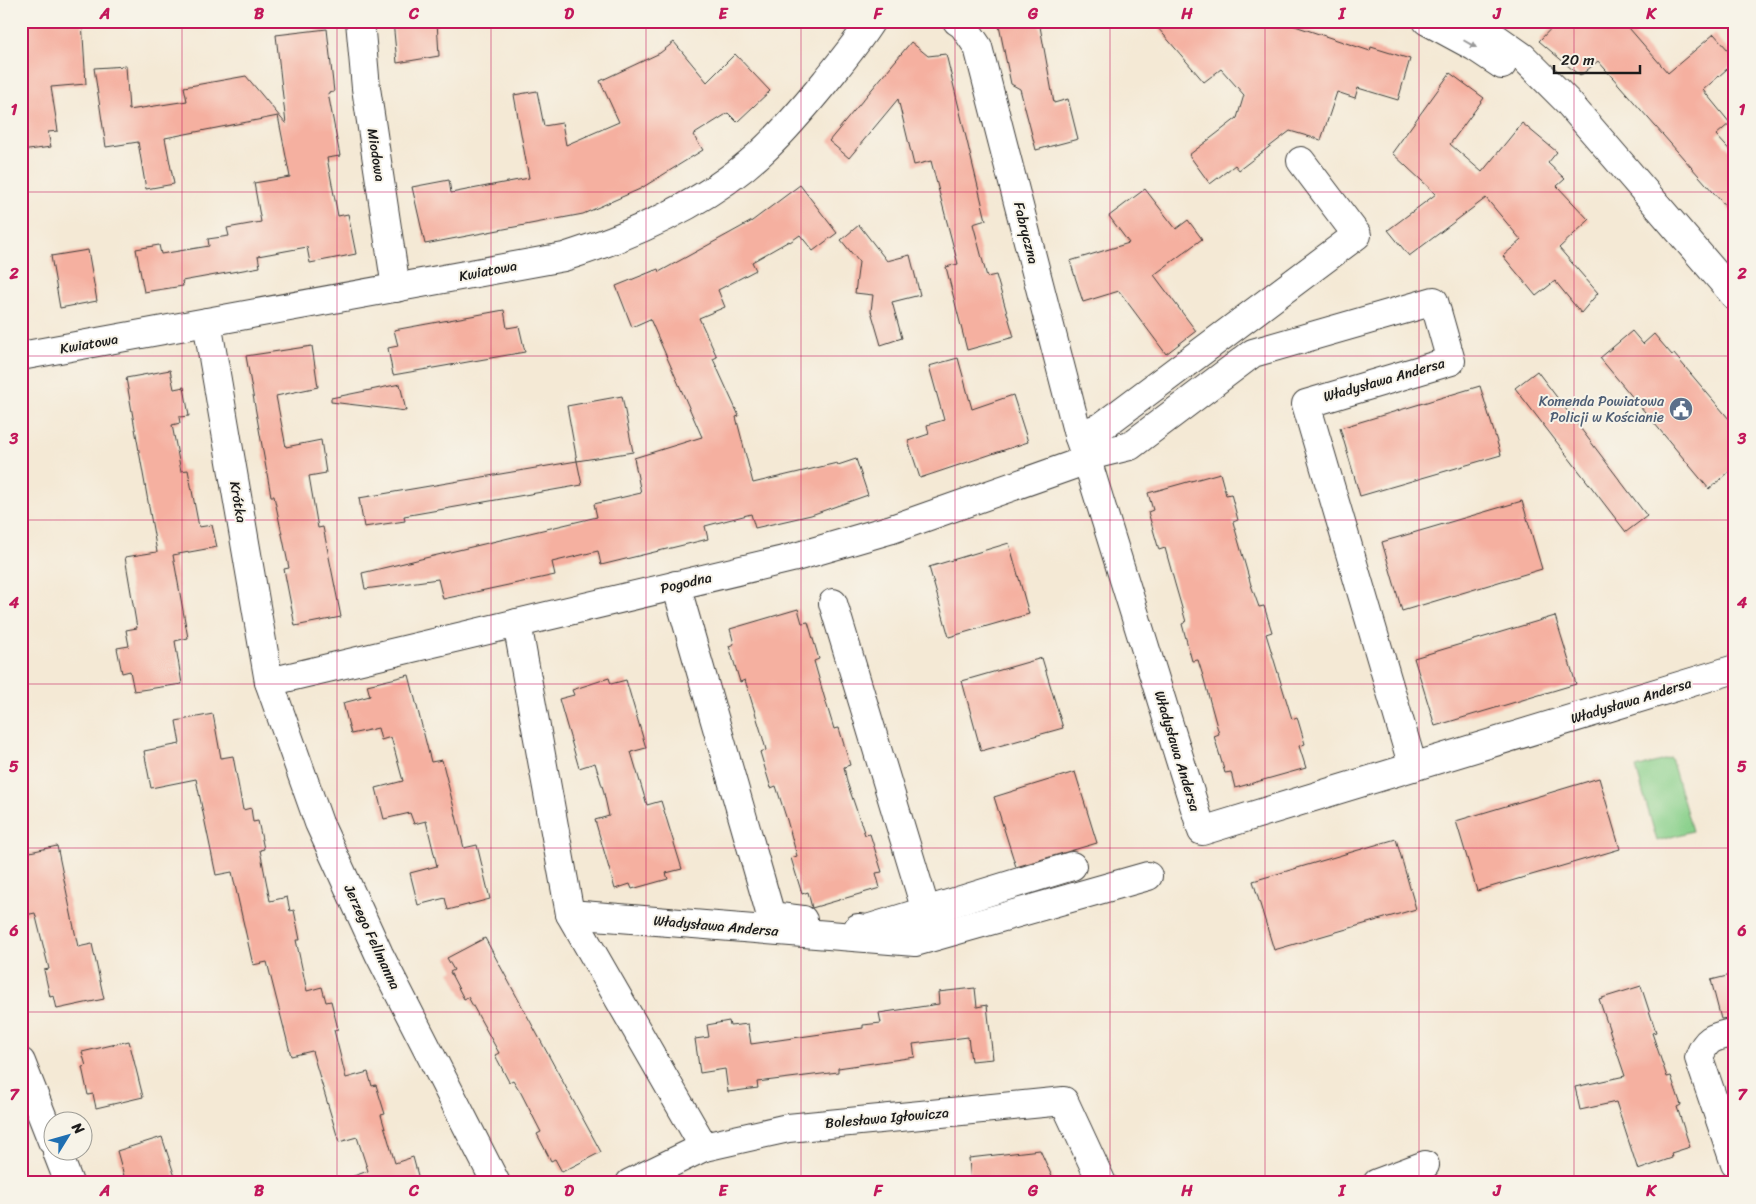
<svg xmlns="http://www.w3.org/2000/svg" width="1756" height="1204" font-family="Sriracha,sans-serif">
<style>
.green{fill:#89d08b;stroke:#527654}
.building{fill:#f5b0a0}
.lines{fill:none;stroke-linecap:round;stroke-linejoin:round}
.minor-casing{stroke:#3c3b38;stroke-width:30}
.minor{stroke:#fff;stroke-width:28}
.oneway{fill:#999}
.grid{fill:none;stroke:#c2185b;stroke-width:1;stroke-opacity:0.55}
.labels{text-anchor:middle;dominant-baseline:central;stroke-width:4;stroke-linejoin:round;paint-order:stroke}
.street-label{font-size:14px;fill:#1c1c1c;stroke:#f7f3e8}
.service-label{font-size:14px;fill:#4e5e75;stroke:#f7f3e8;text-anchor:end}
.neatline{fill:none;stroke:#c2185b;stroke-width:2}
.grid-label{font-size:16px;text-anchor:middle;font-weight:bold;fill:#c2185b}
</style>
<rect width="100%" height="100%" fill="#f7f3e8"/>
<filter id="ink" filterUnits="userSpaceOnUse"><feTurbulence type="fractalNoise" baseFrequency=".02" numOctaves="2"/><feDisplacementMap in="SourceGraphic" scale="10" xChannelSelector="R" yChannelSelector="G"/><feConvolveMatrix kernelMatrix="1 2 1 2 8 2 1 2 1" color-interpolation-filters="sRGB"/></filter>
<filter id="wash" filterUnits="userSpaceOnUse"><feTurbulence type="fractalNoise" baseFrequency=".0096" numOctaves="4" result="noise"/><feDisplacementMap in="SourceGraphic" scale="20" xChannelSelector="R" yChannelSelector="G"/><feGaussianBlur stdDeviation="1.12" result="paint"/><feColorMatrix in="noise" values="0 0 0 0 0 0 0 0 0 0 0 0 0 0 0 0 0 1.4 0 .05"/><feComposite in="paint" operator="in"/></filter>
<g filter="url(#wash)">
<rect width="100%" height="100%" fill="#f4e9d5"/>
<path class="green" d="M1671 758 1692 831 1657 841 1636 768Z"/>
<g id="blocks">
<g class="building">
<path d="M21 21H82L86 84 51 87 58 131 48 132 51 147 21 151Z"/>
<path d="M393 21H437L439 56 397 63Z"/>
<path d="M998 21H1039L1054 103 1068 99 1078 139 1036 150 1020 89 1011 84Z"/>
<path d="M1152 21H1280L1370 51 1371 47 1410 59 1398 100 1358 88 1355 98 1337 92 1321 140 1290 131 1239 170 1235 165 1210 184 1189 155 1237 118 1244 95 1221 69 1204 82Z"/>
<path d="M1558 21H1623L1668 73 1714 34 1735 58V62L1703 90 1730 123 1716 135 1735 156V217L1598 61 1580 76 1539 41Z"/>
<path d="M327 29 334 92 328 93 340 156 327 158 338 216 348 214 356 254 310 263 307 247 258 256 260 267 182 281 183 286 144 292 136 249 159 245 161 254 209 246 208 239 229 236 227 228 261 222 254 183 290 177 278 116 165 138 174 184 146 189 138 142 106 147 94 68 126 66 129 110 187 101 184 87 246 76 286 124 276 35Z"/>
<path d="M674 42 707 82 735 54 770 91 737 122 728 113 693 135 703 150 640 189 583 214 425 244 412 187 449 180 451 193 529 178 514 95 537 91 544 126 562 123 566 145 619 122 600 81 660 53Z"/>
<path d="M911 42 928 56 946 54 986 220 973 224 987 277 996 275 1014 337 967 350 946 267 958 264 931 161 914 165 898 99 849 158 829 141Z"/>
<path d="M1450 73 1484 98 1450 144 1482 172 1522 123 1557 152 1548 163 1565 179 1557 186 1589 220 1559 248 1598 293 1581 313 1555 281 1536 296 1503 256 1521 240 1486 198 1409 256 1388 230 1436 194 1392 153Z"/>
<path d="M800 185 837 233 813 251 800 235 790 242 789 241 752 262 756 270 718 290 725 307 699 318 717 357 713 359 739 416 736 417 753 483 837 463 838 465 856 459 868 495 811 515 755 528 751 514 705 526 708 539 601 565 598 551 552 562 555 575 443 599 438 579 365 589 362 573 597 517 594 504 641 493 634 458 702 437 650 319 632 327 616 286 658 269 659 272 752 221Z"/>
<path d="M1145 189 1176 229 1188 220 1202 239 1154 275 1196 331 1166 354 1119 291 1083 302 1070 261 1129 243 1109 216Z"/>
<path d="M859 225 887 261 910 255 920 295 892 302 902 338 881 345 871 311 873 295 855 293 859 262 841 240Z"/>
<path d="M88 250 97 301 60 308 51 256Z"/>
<path d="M504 310 507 328 519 326 525 352 393 375 388 348 398 346 394 330Z"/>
<path d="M1632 331 1643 344 1654 334 1672 355 1674 354 1735 426V467L1709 489 1600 358Z"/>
<path d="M312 346 318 387 276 396 286 447 321 440 326 473 309 476 318 528 323 527 341 617 295 626 284 569 289 568 274 496H271L246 356Z"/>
<path d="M958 358 972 409 1013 395 1028 442 920 478 908 441 929 434 927 425 944 420 929 366Z"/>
<path d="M170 370 174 389 184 387 189 416 179 417 180 423 172 425 181 471 188 470 199 527 212 525 217 547 173 555 188 638 175 641 182 684 134 691 130 671 122 673 117 648 129 646 126 630 137 628 125 557 157 552 126 378Z"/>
<path d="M1537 371 1647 516 1626 532 1515 388Z"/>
<path d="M400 384 406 411 331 402V398Z"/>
<path d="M1480 386 1501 455 1360 496 1340 428Z"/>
<path d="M622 396 633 452 577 461 582 485 404 516 405 521 364 527 359 498 577 461 567 406Z"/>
<path d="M1220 473 1226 495 1231 494 1238 520 1233 522 1251 585 1259 607 1264 606 1272 632 1266 634 1292 719 1297 717 1305 744 1299 746 1306 768 1235 788 1231 772 1225 773 1214 736 1219 734 1203 676 1198 660 1192 661 1182 624 1186 622 1175 584 1165 548 1159 550 1148 512 1153 510 1148 493Z"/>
<path d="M1522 501 1542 569 1402 611 1382 542Z"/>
<path d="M1009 543 1029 614 949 637 929 567Z"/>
<path d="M798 609 802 623 808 622 819 659 814 661 824 696 834 729 839 728 850 765 844 767 847 782 865 835 870 834 882 872 876 873 880 888 812 908 808 892 802 894 791 858 797 856 787 820 776 786 771 788 760 752 766 750 762 735 745 680 740 682 729 646 734 644 730 629Z"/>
<path d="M1555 616 1576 684 1435 726 1414 658Z"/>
<path d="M1042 658 1063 728 981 751 962 681Z"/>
<path d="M409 675 431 762 442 760 464 848 477 845 490 899 448 910 445 898 418 905 410 873 437 866 426 821 414 824 410 813 384 819 376 788 403 781 391 737 381 740 378 728 351 734 343 703 370 696 367 685Z"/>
<path d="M609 678 611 684 626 680 646 748 631 752 647 805 661 801 682 869 666 873 668 879 632 889 630 884 615 889 595 820 609 816 603 789 595 763 579 768 559 699 574 695 572 690Z"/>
<path d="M213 714 221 758 233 756 243 810 251 808 253 822 258 821 264 849 260 850 270 901 287 897 290 911 294 910 300 940H296L307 991 322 987 326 1002 331 1001 338 1029 334 1030 346 1078 368 1072 372 1086 376 1085 385 1114 381 1115 395 1163 413 1157 420 1183H349L348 1178 368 1171 357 1137 339 1142 312 1051 291 1056 267 962 253 965 232 872 216 875 196 779 151 788 144 751 180 744 176 721Z"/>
<path d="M1075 772 1097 843 1016 867 994 797Z"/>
<path d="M1599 778 1620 849 1477 891 1456 821Z"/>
<path d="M1396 839 1416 909 1274 950 1253 881Z"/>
<path d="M57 846 78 947 92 944 104 999 57 1009 54 996 50 997 44 970 49 969 35 913 21 916V854Z"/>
<path d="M485 938 601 1152 562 1172 555 1159 551 1161 537 1134 541 1132 521 1093 513 1080 509 1082 495 1055 499 1053 468 997 464 999 450 972 454 970 447 958Z"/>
<path d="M1735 974V1017L1721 1019 1711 980Z"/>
<path d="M1641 986 1656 1032 1652 1033 1667 1077 1671 1076 1681 1105 1677 1107 1690 1147 1671 1153 1672 1158 1638 1170 1616 1102 1580 1110 1575 1087 1625 1076 1599 999Z"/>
<path d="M975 988 977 1007 987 1005 993 1059 971 1061 968 1037 913 1044 915 1057 838 1068V1072L757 1082 758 1088 728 1092 725 1069 700 1073 695 1039 709 1037 707 1025 729 1021 730 1026 748 1024 751 1044 863 1028V1025L881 1023 879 1013 939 1004 938 992Z"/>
<path d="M129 1041 143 1097 96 1108 93 1094 88 1095 82 1067 86 1066 82 1052Z"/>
<path d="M162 1137 177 1183H126L117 1151Z"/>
<path d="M1040 1150 1055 1183H971L969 1158Z"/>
</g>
</g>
</g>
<g filter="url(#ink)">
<use href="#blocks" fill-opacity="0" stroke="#3c3b38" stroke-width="1"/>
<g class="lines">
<g class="minor-casing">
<g id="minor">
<path d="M360 21 366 88 396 288"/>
<path d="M1427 21 1475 47 1502 65"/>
<path d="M1472 21 1523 57 1567 101 1735 296"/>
<path d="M207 322 269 682 319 823 379 954 496 1183"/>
<path d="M21 356 564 257C637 234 712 201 767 147 788 127 807 104 825 82 841 62 857 43 871 21"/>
<path d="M1078 435 1101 427 1357 235 1301 161"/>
<path d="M1085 457 1130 446 1253 353 1434 301 1451 361 1306 404 1413 767"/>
<path d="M1087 460 1202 831 1735 669"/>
<path d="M676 585 771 916 803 920"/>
<path d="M833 603 926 911"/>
<path d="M517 623 570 914 915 942 1148 876"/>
<path d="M269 682 792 558 892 529 1087 460 1078 435 978 47 963 25 957 21"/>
<path d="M570 914 704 1147"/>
<path d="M858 928 867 929 1072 866"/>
<path d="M1735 1032C1715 1037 1706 1037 1699 1058L1735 1164"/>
<path d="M21 1062 52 1141"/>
<path d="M57 1152 69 1183"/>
<path d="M630 1183 704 1147 788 1128 1064 1101 1102 1183"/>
<path d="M1377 1183 1425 1165"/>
</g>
</g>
<use href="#minor" class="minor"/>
</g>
<defs><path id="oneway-solid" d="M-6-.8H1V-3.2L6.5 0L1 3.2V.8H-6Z" transform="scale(1.25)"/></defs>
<use class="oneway" href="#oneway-solid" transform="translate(1470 44) rotate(30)"/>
</g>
<path class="grid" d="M182 21V1183M337 21V1183M491 21V1183M646 21V1183M801 21V1183M955 21V1183M1110 21V1183M1265 21V1183M1419 21V1183M1574 21V1183M21 192H1735M21 356H1735M21 520H1735M21 684H1735M21 848H1735M21 1012H1735"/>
<defs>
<g id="civic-disc" transform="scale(1.25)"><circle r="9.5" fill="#5c6f8a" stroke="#f7f3e8"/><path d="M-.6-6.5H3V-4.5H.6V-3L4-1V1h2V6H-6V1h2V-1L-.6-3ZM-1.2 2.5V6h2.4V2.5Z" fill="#fff"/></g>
</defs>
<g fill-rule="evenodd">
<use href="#civic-disc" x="1681" y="409"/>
</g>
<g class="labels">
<g class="street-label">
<text transform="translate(376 155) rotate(81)">Miodowa</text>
<text transform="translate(1026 233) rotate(76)">Fabryczna</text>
<text transform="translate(488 271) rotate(-11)">Kwiatowa</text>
<text transform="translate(89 344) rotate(-10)">Kwiatowa</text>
<text transform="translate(1384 380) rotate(-16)">Władysława Andersa</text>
<text transform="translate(238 502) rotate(80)">Krótka</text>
<text transform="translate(686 583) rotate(-13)">Pogodna</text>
<text transform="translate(1631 701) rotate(-17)">Władysława Andersa</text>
<text transform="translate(1177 751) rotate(73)">Władysława Andersa</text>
<text transform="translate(716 926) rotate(5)">Władysława Andersa</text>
<text transform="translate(372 937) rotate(65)">Jerzego Fellmanna</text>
<text transform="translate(887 1118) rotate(-5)">Bolesława Igłowicza</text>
</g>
<g class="service-label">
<text x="1664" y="401">Komenda Powiatowa<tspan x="1664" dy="16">Policji w Kościanie</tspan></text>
</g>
</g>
<rect width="1756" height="1204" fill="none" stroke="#f7f3e8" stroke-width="55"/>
<g transform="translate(68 1136) rotate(53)"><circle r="24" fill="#f7f3e8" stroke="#9f9d96"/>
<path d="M0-4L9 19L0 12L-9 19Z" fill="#1f6fb2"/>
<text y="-8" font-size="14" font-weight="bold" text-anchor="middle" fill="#1c1c1c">N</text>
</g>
<path d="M1554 65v8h86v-8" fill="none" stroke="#1c1c1c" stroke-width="2.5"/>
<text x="1561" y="65" font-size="15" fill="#1c1c1c" stroke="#f7f3e8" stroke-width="4" paint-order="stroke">20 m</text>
<rect x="28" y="28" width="1700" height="1148" class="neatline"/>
<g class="grid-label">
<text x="105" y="19">A</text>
<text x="259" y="19">B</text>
<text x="414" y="19">C</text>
<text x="569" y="19">D</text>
<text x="723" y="19">E</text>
<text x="878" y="19">F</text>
<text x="1033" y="19">G</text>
<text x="1187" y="19">H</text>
<text x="1342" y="19">I</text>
<text x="1497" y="19">J</text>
<text x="1651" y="19">K</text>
<text x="14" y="115">1</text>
<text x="1742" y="115">1</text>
<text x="14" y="279">2</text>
<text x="1742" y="279">2</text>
<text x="14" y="444">3</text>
<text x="1742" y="444">3</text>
<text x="14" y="608">4</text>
<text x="1742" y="608">4</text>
<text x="14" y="772">5</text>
<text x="1742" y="772">5</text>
<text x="14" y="936">6</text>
<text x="1742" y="936">6</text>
<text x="14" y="1100">7</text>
<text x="1742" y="1100">7</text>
<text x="105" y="1196">A</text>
<text x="259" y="1196">B</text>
<text x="414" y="1196">C</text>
<text x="569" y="1196">D</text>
<text x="723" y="1196">E</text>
<text x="878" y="1196">F</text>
<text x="1033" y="1196">G</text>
<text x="1187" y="1196">H</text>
<text x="1342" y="1196">I</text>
<text x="1497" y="1196">J</text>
<text x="1651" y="1196">K</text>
</g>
</svg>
